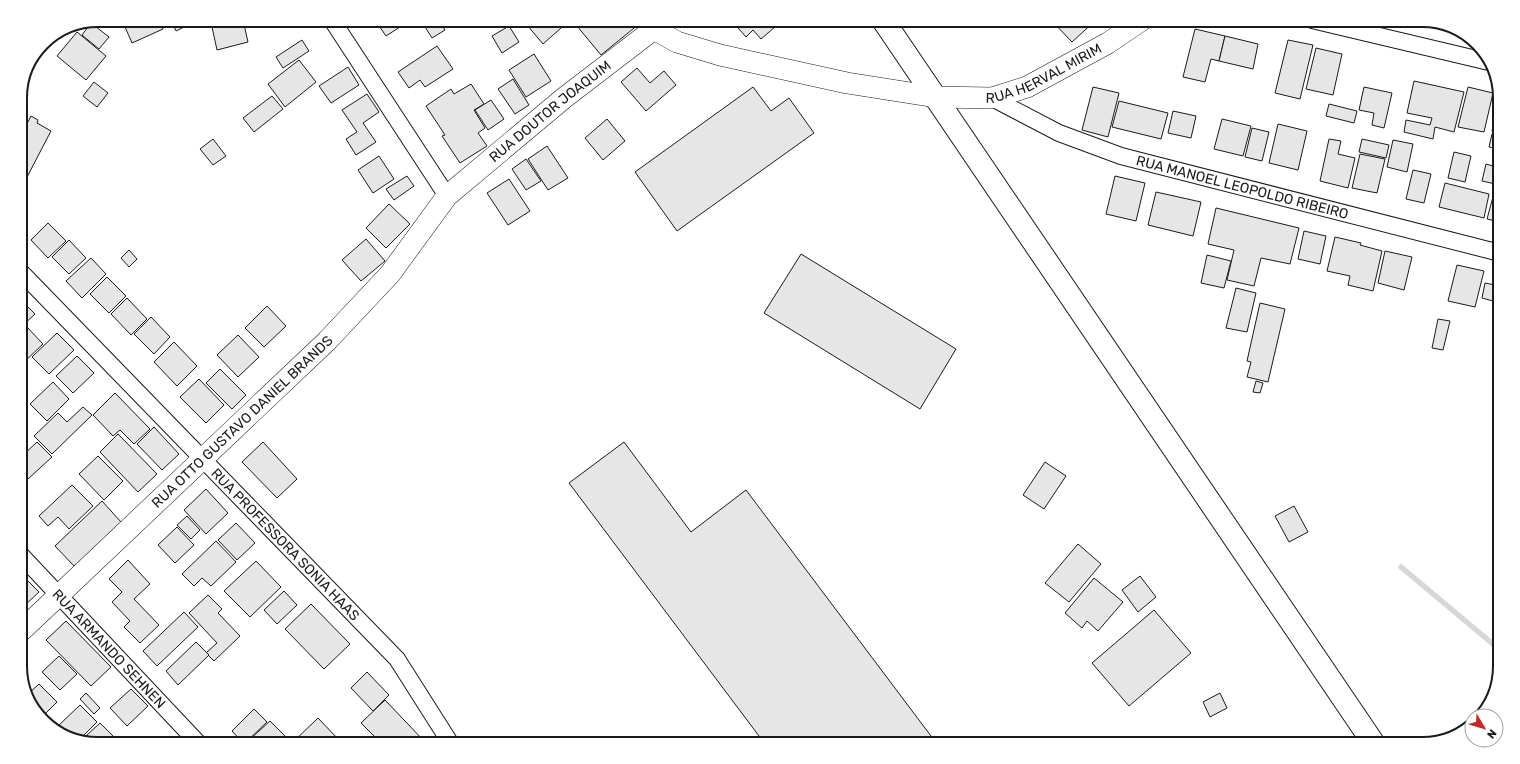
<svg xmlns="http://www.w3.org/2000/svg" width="1520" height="764" font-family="Rubik,sans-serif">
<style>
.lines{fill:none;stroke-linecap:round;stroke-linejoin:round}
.stream{stroke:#d7d7d7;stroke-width:5.5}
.building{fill:#e6e6e6;stroke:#1a1a1a}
.minor-casing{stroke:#1a1a1a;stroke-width:18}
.tertiary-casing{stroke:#1a1a1a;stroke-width:22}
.trunk-casing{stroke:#1a1a1a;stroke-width:24}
.minor{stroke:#fff;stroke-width:16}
.tertiary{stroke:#fff;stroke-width:21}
.trunk{stroke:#fff;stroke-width:22}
.labels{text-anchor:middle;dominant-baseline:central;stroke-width:3;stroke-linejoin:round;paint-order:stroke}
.street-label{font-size:14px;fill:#1a1a1a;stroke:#fff}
.rim{fill:none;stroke:#1a1a1a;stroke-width:2}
</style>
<rect width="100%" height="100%" fill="#fff"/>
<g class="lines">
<path class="stream" d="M1401 567 1500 650"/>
</g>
<g class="building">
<path d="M122 20H159L163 29 132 43Z"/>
<path d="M171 20H193L194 22 176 31Z"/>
<path d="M243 20 248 42 217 50 212 27Z"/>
<path d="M375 20H400L403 25 386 36Z"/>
<path d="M425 20H438L445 30 432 38 422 22Z"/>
<path d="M533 20H570L543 44 527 25Z"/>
<path d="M572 20H636L639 24 601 55Z"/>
<path d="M731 20H783L761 39 753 30 746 37Z"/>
<path d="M1051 20H1096L1072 42Z"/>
<path d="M91 23 109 37 99 49 82 35Z"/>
<path d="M509 26 519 42 502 53 492 36Z"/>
<path d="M1195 29 1225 36 1219 61 1211 59 1205 82 1183 77Z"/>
<path d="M77 32 106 56 86 80 57 56Z"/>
<path d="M1225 36 1258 44 1253 69 1219 61Z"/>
<path d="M302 40 309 51 283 68 276 57Z"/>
<path d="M1288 40 1313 45 1300 99 1275 93Z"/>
<path d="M437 46 453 69 425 87 420 80 409 88 398 72Z"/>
<path d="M1316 48 1342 54 1333 95 1306 89Z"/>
<path d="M534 54 551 81 526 97 509 70Z"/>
<path d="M299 60 316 82 285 107 268 84Z"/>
<path d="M348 67 359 85 331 103 319 86Z"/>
<path d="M637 68 650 83 664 71 676 85 646 111 621 82Z"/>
<path d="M513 79 529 105 515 114 498 89Z"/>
<path d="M1414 81 1464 92 1454 132 1435 127 1433 139 1404 132 1406 120 1430 125 1432 118 1407 113Z"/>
<path d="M94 82 108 93 97 107 83 96Z"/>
<path d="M471 84 484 104 474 110 485 128 478 133 487 146 460 163 442 136 445 135 426 106 451 89 454 94Z"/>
<path d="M753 87 771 111 789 98 814 133 677 231 635 172Z"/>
<path d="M1093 87 1119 93 1108 137 1082 130Z"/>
<path d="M1364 87 1392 93 1384 128 1372 125 1374 113 1359 110Z"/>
<path d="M1468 87 1493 93 1484 132 1458 127Z"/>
<path d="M367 94 379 112 363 123 376 142 356 155 346 139 357 132 342 110Z"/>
<path d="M272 96 283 109 254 132 243 118Z"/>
<path d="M1500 97V133L1492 131Z"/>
<path d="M491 100 504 119 488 130 475 110Z"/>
<path d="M1119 101 1168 113 1161 139 1112 127Z"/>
<path d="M1329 104 1357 111 1354 123 1326 116Z"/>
<path d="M1173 111 1196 116 1191 138 1168 133Z"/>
<path d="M31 116 38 120 37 123 51 131 26 179 20 176V137Z"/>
<path d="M607 119 625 141 603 160 585 138Z"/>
<path d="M1222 119 1251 126 1243 156 1214 149Z"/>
<path d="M1278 124 1307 131 1298 170 1269 163Z"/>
<path d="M1252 128 1269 132 1262 161 1245 157Z"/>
<path d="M1492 134 1500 135V150L1489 147Z"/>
<path d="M213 139 226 156 213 165 200 149Z"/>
<path d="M1329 139 1341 141 1338 154 1355 158 1348 188 1320 181Z"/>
<path d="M1362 139 1389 145 1386 158 1359 152Z"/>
<path d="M1393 140 1413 144 1407 172 1387 167Z"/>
<path d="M547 146 568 178 548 190 528 159Z"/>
<path d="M1454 152 1471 156 1465 182 1448 178Z"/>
<path d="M1360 154 1385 159 1377 193 1352 188Z"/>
<path d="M379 156 394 179 373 193 358 170Z"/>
<path d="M526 159 541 181 526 190 512 169Z"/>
<path d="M1486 164 1500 168V185L1482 181Z"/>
<path d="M1413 170 1431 174 1424 203 1406 199Z"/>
<path d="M407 176 414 186 394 200 386 189Z"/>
<path d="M1115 176 1145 183 1136 221 1106 214Z"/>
<path d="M509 179 530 211 508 225 487 193Z"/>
<path d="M1445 183 1489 194 1484 218 1439 207Z"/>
<path d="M1156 192 1201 202 1193 236 1148 225Z"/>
<path d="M1494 193 1500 195V222L1487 219Z"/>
<path d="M389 204 410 224 386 248 366 228Z"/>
<path d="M1216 208 1299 228 1290 264 1261 258 1254 286 1227 280 1234 250 1208 244Z"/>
<path d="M48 223 66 241 48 258 31 240Z"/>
<path d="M1304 231 1326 236 1320 264 1298 259Z"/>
<path d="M1335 237 1361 243 1360 245 1382 251 1373 291 1348 285 1350 276 1327 271Z"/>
<path d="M366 239 385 261 361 281 342 260Z"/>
<path d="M69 240 86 258 69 274 52 257Z"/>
<path d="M129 250 137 259 129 267 121 258Z"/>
<path d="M1385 251 1412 257 1404 290 1378 283Z"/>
<path d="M801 254 956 349 920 409 764 313Z"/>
<path d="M1207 255 1231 261 1224 288 1201 283Z"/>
<path d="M91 258 106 274 82 298 66 281Z"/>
<path d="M1457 265 1484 271 1475 307 1448 301Z"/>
<path d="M107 277 126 296 109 313 90 294Z"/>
<path d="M1485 283 1500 286V303L1482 298Z"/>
<path d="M1236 288 1256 293 1247 332 1226 328Z"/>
<path d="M127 298 147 319 131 335 111 314Z"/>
<path d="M20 299 35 314 20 328Z"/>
<path d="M1260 303 1285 309 1268 382 1247 377 1251 362 1247 361Z"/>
<path d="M267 306 286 326 264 347 245 328Z"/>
<path d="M151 317 170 337 154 354 134 334Z"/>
<path d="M1438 319 1450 321 1443 350 1432 348Z"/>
<path d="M26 326 43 344 21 365 20 363V331Z"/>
<path d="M57 333 74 350 49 374 32 357Z"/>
<path d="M238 335 259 357 238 377 217 355Z"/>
<path d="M174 342 197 366 177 386 154 362Z"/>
<path d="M77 356 94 373 73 393 56 376Z"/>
<path d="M220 369 246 395 232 409 206 383Z"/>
<path d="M199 379 224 405 206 423 180 397Z"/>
<path d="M1256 381 1263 383 1260 393 1253 392Z"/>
<path d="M53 382 69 399 47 421 30 404Z"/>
<path d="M115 393 150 429 134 444 120 430 113 436 93 415Z"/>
<path d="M83 407 92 415 52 454 34 436 58 413 67 422Z"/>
<path d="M154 427 179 454 162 470 137 444Z"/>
<path d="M118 434 157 474 138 492 100 452Z"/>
<path d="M37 442 52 457 28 479 20 471V458Z"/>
<path d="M263 442 297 479 277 498 242 462Z"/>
<path d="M624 442 691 532 746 490 937 744H765L569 483Z"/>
<path d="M98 456 123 481 104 500 79 474Z"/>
<path d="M1045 462 1066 476 1044 509 1023 495Z"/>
<path d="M72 485 93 506 69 529 58 517 48 526 39 516Z"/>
<path d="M206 489 228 513 206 534 184 510Z"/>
<path d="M102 501 121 522 75 567 55 546Z"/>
<path d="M1294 506 1308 532 1289 542 1275 516Z"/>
<path d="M187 516 200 530 191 539 177 525Z"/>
<path d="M236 523 255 543 237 560 218 540Z"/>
<path d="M177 527 194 545 175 563 158 545Z"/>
<path d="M216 541 236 562 211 586 202 578 194 586 182 574Z"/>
<path d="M1078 544 1101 564 1069 602 1045 583Z"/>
<path d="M128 560 150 584 134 599 159 625 140 643 124 627 130 621 112 602 122 592 109 579Z"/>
<path d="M256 561 281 587 250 617 224 591Z"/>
<path d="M22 575 39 592 23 607 20 604V577Z"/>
<path d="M1140 576 1156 597 1138 612 1122 590Z"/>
<path d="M1094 578 1123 602 1098 631 1087 621 1082 628 1065 613Z"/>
<path d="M284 591 297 605 277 624 264 610Z"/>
<path d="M208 595 222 609 218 613 240 636 214 661 206 653 217 643 189 613Z"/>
<path d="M311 604 350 644 324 669 285 629Z"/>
<path d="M1154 610 1191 653 1129 706 1092 663Z"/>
<path d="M184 612 198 627 157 666 143 651Z"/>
<path d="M66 621 111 667 91 686 46 640Z"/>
<path d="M196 642 209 655 178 685 166 671Z"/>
<path d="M59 656 77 674 60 690 42 672Z"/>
<path d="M367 672 389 695 373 711 351 688Z"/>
<path d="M39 684 57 702 43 716 31 704 28 694Z"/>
<path d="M131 689 148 706 127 726 110 708Z"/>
<path d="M86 693 100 708 94 714 80 699Z"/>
<path d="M1220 693 1227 708 1210 717 1203 702Z"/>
<path d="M385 700 425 742 423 744H382L361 723Z"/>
<path d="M80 705 97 722 79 740 68 737 58 726Z"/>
<path d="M254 709 267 722 244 744 232 731Z"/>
<path d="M318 718 338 739 334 744H249L247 742 270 721 292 743Z"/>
<path d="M100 723 113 736 105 744 95 743 87 735Z"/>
</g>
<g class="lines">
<g class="minor-casing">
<g id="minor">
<path d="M332 20 447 196"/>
<path d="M1312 20 1489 62"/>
<path id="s1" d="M992 98 1059 133 1121 156 1500 253"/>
<path id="s2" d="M20 271 397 659 451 744"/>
<path id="s3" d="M20 554 199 744"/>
</g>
</g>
<g class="tertiary-casing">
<g id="tertiary">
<path id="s4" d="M20 632 327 341 390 274 447 196 564 98 654 29 677 42 720 55 847 83 936 97 992 98 1027 87 1108 43 1142 20"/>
</g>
</g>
<g class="trunk-casing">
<path id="trunk" d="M883 20 1374 744"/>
</g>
<use href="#minor" class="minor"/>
<use href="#tertiary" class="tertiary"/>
<use href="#trunk" class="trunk"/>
</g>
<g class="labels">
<g class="street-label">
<text stroke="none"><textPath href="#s4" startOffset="1282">RUA HERVAL MIRIM</textPath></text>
<text stroke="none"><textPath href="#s4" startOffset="745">RUA DOUTOR JOAQUIM</textPath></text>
<text stroke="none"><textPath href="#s1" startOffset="267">RUA MANOEL LEOPOLDO RIBEIRO</textPath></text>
<text stroke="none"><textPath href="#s4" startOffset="306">RUA OTTO GUSTAVO DANIEL BRANDS</textPath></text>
<text stroke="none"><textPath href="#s2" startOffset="381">RUA PROFESSORA SONIA HAAS</textPath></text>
<text stroke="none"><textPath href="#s3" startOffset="130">RUA ARMANDO SEHNEN</textPath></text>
</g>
</g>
<path d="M0 0H1520V764H0ZM98 27H1422A71 71 0 0 1 1493 98V666A71 71 0 0 1 1422 737H98A71 71 0 0 1 27 666V98A71 71 0 0 1 98 27Z" fill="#fff" fill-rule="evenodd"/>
<path class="rim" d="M98 27H1422A71 71 0 0 1 1493 98V666A71 71 0 0 1 1422 737H98A71 71 0 0 1 27 666V98A71 71 0 0 1 98 27Z"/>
<g transform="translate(1484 728) rotate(128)"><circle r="19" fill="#ffffff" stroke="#a3a3a3"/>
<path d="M0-3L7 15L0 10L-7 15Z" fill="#c62828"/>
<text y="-6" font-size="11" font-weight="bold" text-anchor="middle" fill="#1a1a1a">N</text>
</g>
</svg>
